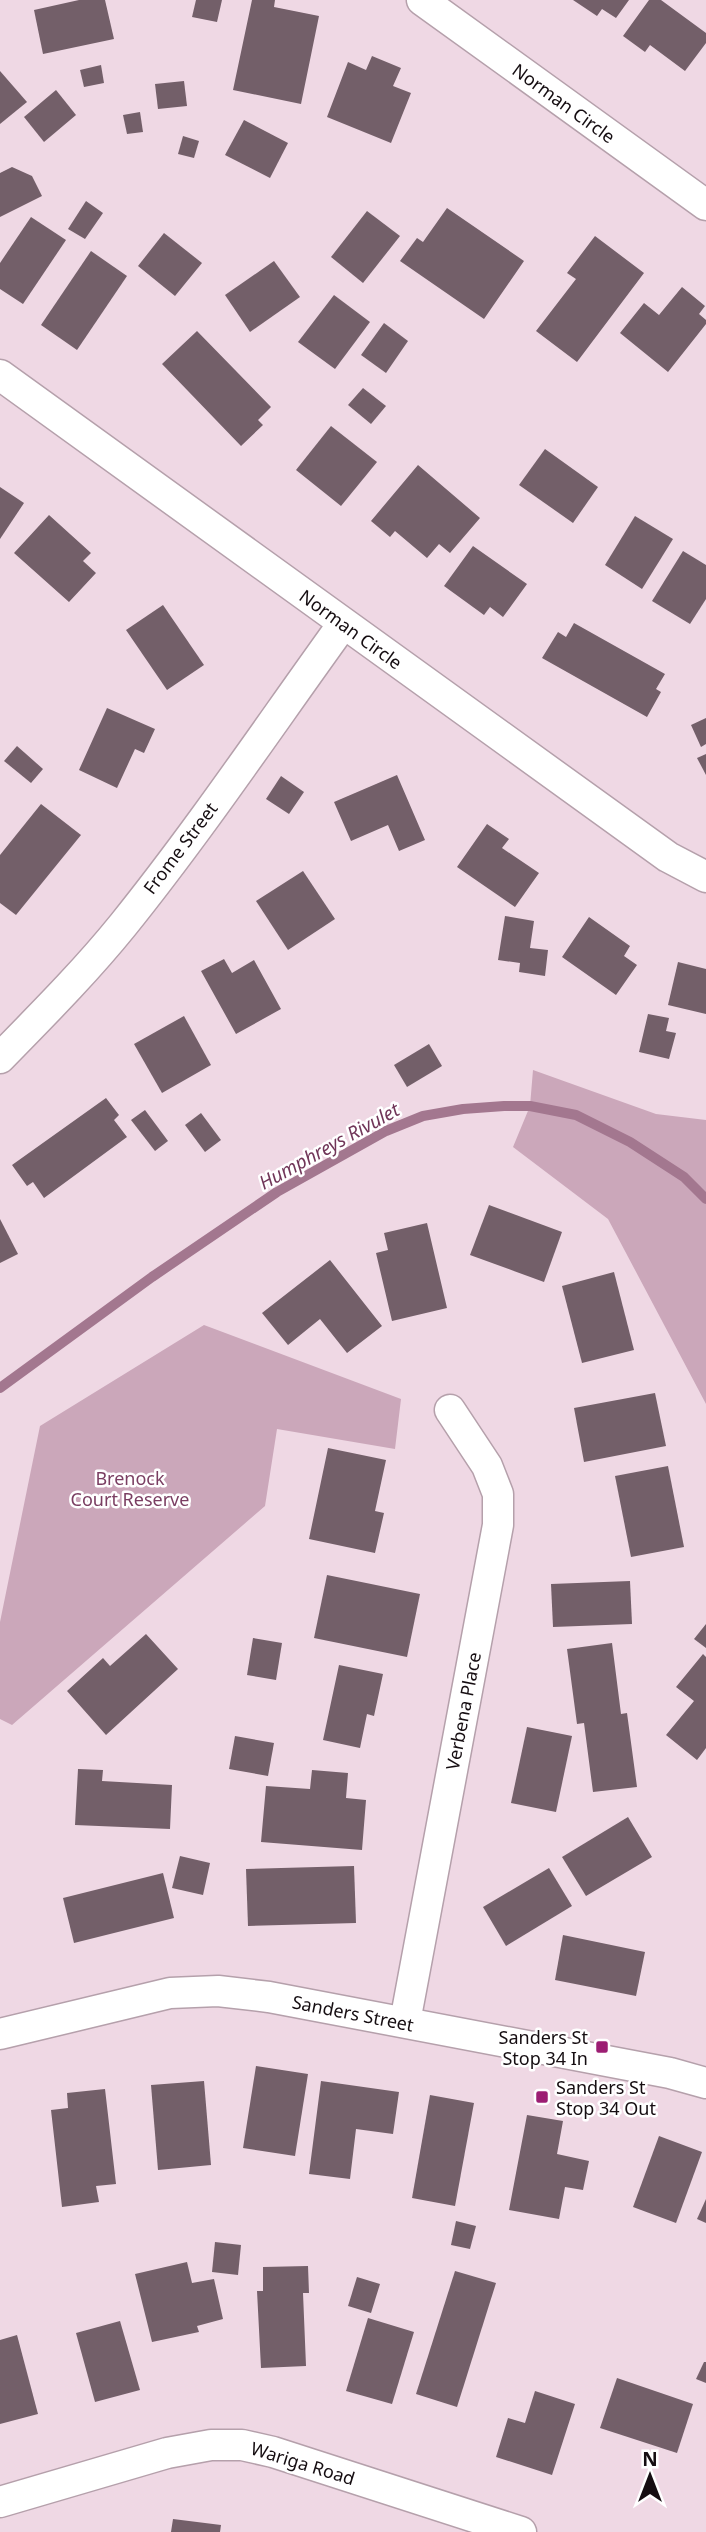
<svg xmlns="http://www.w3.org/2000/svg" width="706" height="2532" font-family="'Noto Sans',sans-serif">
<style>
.green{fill:#cba7ba}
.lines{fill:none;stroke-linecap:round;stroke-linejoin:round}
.stream{stroke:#a3778f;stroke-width:10}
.building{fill:#735f69}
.minor-casing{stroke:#b5a0ab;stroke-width:33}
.minor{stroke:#fff;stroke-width:30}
.poi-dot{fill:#9c1e73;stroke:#fff;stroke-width:2.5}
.labels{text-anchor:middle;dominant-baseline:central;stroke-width:5;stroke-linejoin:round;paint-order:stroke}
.street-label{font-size:18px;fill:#150d11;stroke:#fff}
.park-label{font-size:18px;fill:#7a3e62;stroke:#fff}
.poi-label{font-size:18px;fill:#150d11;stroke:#fff;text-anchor:end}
.water-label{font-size:19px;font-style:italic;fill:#713659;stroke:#fff}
</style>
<rect width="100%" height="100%" fill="#efd8e4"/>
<g class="green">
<path d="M533 1070 656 1114 706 1120V1404L608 1219 513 1147 530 1106Z"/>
<path d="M204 1325 401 1399 395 1449 277 1429 265 1506 12 1725 0 1719V1622L40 1426Z"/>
</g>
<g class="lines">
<path class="stream" d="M0 1388 152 1277 277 1192 386 1131 423 1116 463 1109 504 1106H530L576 1115 630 1142 684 1177 706 1199"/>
</g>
<g class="building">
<path d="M79 0H105L114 39 43 54 34 10Z"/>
<path d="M196 0H222L217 22 192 17Z"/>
<path d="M252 0H275L274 7 319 16 301 104 233 90Z"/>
<path d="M573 0H629L616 18 602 9 597 16Z"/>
<path d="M649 0H661L706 33V43L685 71 650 45 645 52 623 36Z"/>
<path d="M372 56 401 68 393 86 411 93 391 143 327 117 348 62 366 70Z"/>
<path d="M101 65 104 83 84 87 80 70Z"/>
<path d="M0 71 27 102 0 124Z"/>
<path d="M184 81 187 106 158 109 155 84Z"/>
<path d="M56 90 76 115 44 142 24 117Z"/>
<path d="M140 112 143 132 127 134 123 115Z"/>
<path d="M244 120 288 143 270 178 225 155Z"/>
<path d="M183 136 199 141 194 158 178 154Z"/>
<path d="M12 167 32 176 42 196 0 217V173Z"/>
<path d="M86 201 103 213 85 239 68 229Z"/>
<path d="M447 208 524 261 484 319 400 261 417 238 423 242Z"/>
<path d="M367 211 400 236 363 283 331 257Z"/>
<path d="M31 217 66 240 23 304 0 289V263Z"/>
<path d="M164 233 202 263 175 296 138 266Z"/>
<path d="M595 236 644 273 577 362 536 331 576 279 567 273Z"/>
<path d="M91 251 127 276 77 350 41 325Z"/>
<path d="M274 261 300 297 250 332 225 295Z"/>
<path d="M682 287 705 306 699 314 706 320V324L668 372 620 333 644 303 659 315Z"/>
<path d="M334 295 370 322 335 369 298 342Z"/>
<path d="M384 323 408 341 386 373 361 355Z"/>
<path d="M197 331 271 407 258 420 263 425 241 446 162 364Z"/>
<path d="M363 388 386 406 371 424 348 405Z"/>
<path d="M331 426 377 462 341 506 296 470Z"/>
<path d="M545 449 598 487 573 523 519 485Z"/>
<path d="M418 465 480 518 450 553 439 544 427 558 395 531 390 537 371 521Z"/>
<path d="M0 487 24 503 0 539Z"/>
<path d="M49 515 91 553 83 561 96 573 69 602 14 553Z"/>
<path d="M635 516 673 539 642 589 605 565Z"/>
<path d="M473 546 527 584 503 617 490 607 484 615 444 586Z"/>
<path d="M683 551 706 565V599L690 624 652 601Z"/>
<path d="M163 605 204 665 167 690 126 630Z"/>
<path d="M574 623 665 674 656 689 661 692 647 717 542 658 558 632 566 637Z"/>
<path d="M107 708 155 729 144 753 135 749 117 788 79 770Z"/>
<path d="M706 718V744L701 747 691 725Z"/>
<path d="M17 746 43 769 31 783 4 761Z"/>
<path d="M706 754V775L697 758Z"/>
<path d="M397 775 425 840 399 851 388 825 351 841 334 802Z"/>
<path d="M281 776 304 792 289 814 266 799Z"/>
<path d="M41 804 81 835 16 915 0 903V855Z"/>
<path d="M487 824 509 839 502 848 539 873 515 907 457 867Z"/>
<path d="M303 871 335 919 288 950 256 901Z"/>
<path d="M505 916 534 921 530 948 548 950 545 976 519 972 520 963 498 960Z"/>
<path d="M589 917 630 946 624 956 637 965 616 995 562 957Z"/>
<path d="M224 959 232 973 254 960 281 1009 236 1034 201 971Z"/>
<path d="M678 962 706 969V1014L668 1005Z"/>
<path d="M648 1014 669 1018 666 1031 676 1033 669 1059 639 1052Z"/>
<path d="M184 1016 211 1065 162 1093 134 1044Z"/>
<path d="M429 1044 442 1066 407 1087 394 1065Z"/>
<path d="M106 1098 119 1115 114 1120 127 1137 44 1198 33 1182 27 1186 12 1165Z"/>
<path d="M145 1110 168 1141 155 1151 131 1120Z"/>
<path d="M201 1113 221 1140 205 1152 185 1125Z"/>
<path d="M489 1205 562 1232 544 1282 470 1255Z"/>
<path d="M0 1219 18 1254 0 1263Z"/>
<path d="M427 1223 447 1308 392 1321 376 1253 388 1250 384 1233Z"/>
<path d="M330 1260 382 1326 347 1353 320 1319 288 1345 262 1313Z"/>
<path d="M614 1272 634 1350 582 1363 562 1286Z"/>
<path d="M655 1393 666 1446 584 1462 574 1408Z"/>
<path d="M328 1448 386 1460 375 1511 384 1513 375 1553 309 1539Z"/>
<path d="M668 1466 684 1547 631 1557 615 1476Z"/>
<path d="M327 1575 420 1594 407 1657 314 1638Z"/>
<path d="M630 1581 632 1624 553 1627 551 1584Z"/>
<path d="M706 1624V1648L694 1639Z"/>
<path d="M146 1634 178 1669 106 1735 67 1691 103 1658 110 1666Z"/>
<path d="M253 1638 282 1643 276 1680 247 1675Z"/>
<path d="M612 1643 621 1714 627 1713 637 1787 593 1792 584 1723 577 1724 567 1649Z"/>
<path d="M703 1654 706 1657V1748L697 1760 666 1735 694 1701 676 1687Z"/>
<path d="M339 1665 383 1674 374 1716 367 1714 360 1748 323 1740Z"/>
<path d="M527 1727 572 1736 556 1812 511 1803Z"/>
<path d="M235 1736 274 1743 268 1776 229 1769Z"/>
<path d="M78 1769 103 1770 102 1781 172 1785 170 1829 75 1825Z"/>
<path d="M312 1770 348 1773 346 1798 366 1800 362 1850 261 1842 266 1786 310 1789Z"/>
<path d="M628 1817 652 1857 586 1896 562 1857Z"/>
<path d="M180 1856 210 1863 203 1895 172 1888Z"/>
<path d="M354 1866 356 1923 248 1926 246 1869Z"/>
<path d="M549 1868 572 1906 506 1946 483 1907Z"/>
<path d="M163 1873 174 1918 74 1943 63 1898Z"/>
<path d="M563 1935 645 1952 636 1996 555 1980Z"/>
<path d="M256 2066 308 2074 295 2156 243 2148Z"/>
<path d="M204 2081 211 2165 158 2170 151 2085Z"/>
<path d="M321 2081 399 2092 393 2134 356 2129 350 2179 309 2174Z"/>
<path d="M105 2089 116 2184 96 2186 99 2202 62 2207 51 2110 68 2108 67 2093Z"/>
<path d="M430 2095 474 2103 455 2206 412 2198Z"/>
<path d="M527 2115 563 2121 557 2154 589 2161 583 2190 565 2187 559 2219 509 2210Z"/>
<path d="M659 2136 702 2152 676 2223 633 2207Z"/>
<path d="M706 2199V2223L697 2219Z"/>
<path d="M456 2221 476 2226 470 2249 451 2245Z"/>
<path d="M215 2242 241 2245 238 2275 212 2272Z"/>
<path d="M187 2262 192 2283 214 2279 223 2319 197 2326 199 2332 152 2342 135 2274Z"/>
<path d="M308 2266 309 2293H303L306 2366 261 2368 257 2291H263V2267Z"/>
<path d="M455 2271 496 2283 457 2407 416 2394Z"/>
<path d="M357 2277 380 2284 371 2313 348 2306Z"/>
<path d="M368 2318 414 2332 392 2404 346 2391Z"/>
<path d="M120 2321 140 2390 95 2402 76 2333Z"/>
<path d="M17 2335 38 2414 0 2424V2340Z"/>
<path d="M704 2362H706V2383L696 2379Z"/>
<path d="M617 2378 693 2404 677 2453 600 2428Z"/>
<path d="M535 2391 575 2404 552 2475 496 2457 508 2418 525 2423Z"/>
<path d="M173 2519 221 2525 220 2532H171Z"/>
</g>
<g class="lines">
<g class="minor-casing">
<g id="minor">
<path d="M422 0 706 205"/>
<path d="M0 375 668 857 706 877"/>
<path d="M0 1058C42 1015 85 972 123 925 201 828 270 725 343 624"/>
<path d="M405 2022 498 1525V1494L487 1466 450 1410"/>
<path d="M0 2034 170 1993 218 1991 269 1997 670 2073 706 2083"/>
<path d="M0 2502 167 2453 211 2445H242L273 2452 521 2532"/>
</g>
</g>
<use href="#minor" class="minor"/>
</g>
<g class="poi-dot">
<rect x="595" y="2040" width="14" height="14" rx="3.5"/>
<rect x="535" y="2090" width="14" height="14" rx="3.5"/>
</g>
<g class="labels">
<g class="street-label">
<text transform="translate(564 103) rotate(36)">Norman Circle</text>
<text transform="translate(351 629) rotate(36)">Norman Circle</text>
<text transform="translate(180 848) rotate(-53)">Frome Street</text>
<text transform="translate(463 1711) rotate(-79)">Verbena Place</text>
<text transform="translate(353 2013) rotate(11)">Sanders Street</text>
<text transform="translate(303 2463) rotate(17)">Wariga Road</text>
</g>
<g class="park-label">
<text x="130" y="1478">Brenock<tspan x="130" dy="21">Court Reserve</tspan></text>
</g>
<g class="poi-label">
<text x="588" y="2037">Sanders St<tspan x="588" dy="21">Stop 34 In</tspan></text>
<text x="556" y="2087" text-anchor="start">Sanders St<tspan x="556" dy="21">Stop 34 Out</tspan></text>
</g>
<g class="water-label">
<text transform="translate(329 1146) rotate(-29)">Humphreys Rivulet</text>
</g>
</g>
<g transform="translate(650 2476)" stroke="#ffffff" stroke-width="5" paint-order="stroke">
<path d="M0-5L12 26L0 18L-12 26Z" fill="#150d11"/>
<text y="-10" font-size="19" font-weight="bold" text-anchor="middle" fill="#150d11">N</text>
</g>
</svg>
